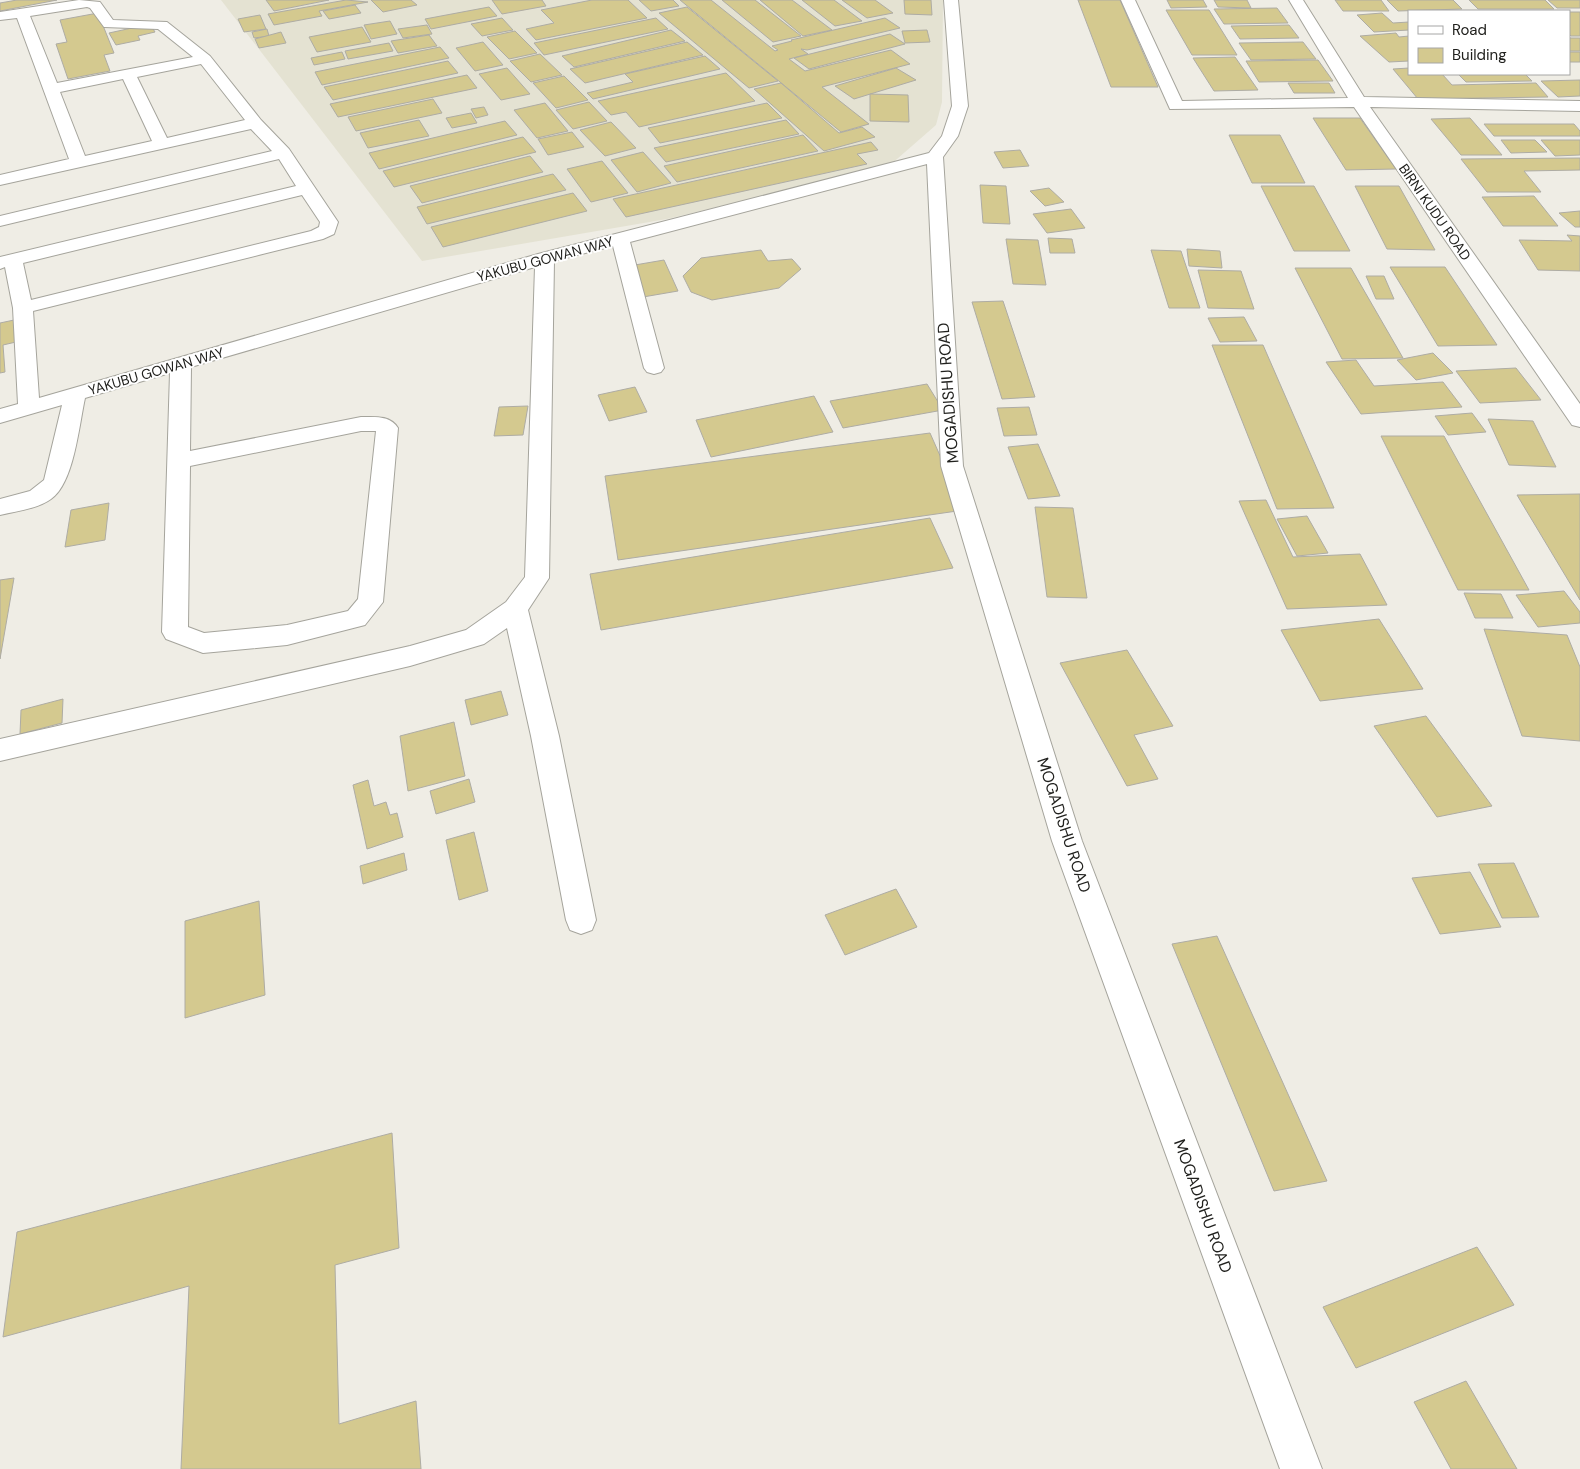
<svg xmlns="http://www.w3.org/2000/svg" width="1580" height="1469" font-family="'DM Sans',sans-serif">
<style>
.built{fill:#e4e2d2}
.building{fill:#d4c98f;stroke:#aeaca4}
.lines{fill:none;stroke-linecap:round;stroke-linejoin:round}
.minor-casing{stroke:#a5a49c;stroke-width:2}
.minor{fill:#fff;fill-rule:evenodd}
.labels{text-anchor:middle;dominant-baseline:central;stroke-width:4;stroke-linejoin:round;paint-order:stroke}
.far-street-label{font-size:14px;fill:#21211e;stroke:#fff}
.street-label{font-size:16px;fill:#21211e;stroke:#fff}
</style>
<rect width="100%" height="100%" fill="#efede5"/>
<path class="built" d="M221 0H943L942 102 936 125 889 166 667 219 422 261Z"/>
<g class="building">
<path d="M17 0H57L0 11V3Z"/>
<path d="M266 0H329L274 11Z"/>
<path d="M346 0 368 2 319 11 322 16 274 25 268 14Z"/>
<path d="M371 0H411L417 5 383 12Z"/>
<path d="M492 0H542L546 6 502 14Z"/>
<path d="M592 0H628L647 18 536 40 526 29 554 23 541 10Z"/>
<path d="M639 0H673L679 6 651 11Z"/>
<path d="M680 0H711L775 51 778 50 772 46 792 41 791 40 885 18 900 28 807 50 801 49 808 54 789 59 805 71 891 50 910 64 822 87 869 124 841 132Z"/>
<path d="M722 0H755L801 36 773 42Z"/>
<path d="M760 0H792L832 30 803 36Z"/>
<path d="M802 0H834L862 21 835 26Z"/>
<path d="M842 0H875L893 13 867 18Z"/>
<path d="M904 0H931L932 15 905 14Z"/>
<path d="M1078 0H1120L1158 87H1111Z"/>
<path d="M1167 0H1203L1207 7 1171 8Z"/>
<path d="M1214 0H1247L1251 8 1218 7Z"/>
<path d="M1335 0H1381L1389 11H1343Z"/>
<path d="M1387 0H1453L1462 9 1398 11Z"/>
<path d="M1469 0H1545L1554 9H1478Z"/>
<path d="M1548 0H1580V8H1557Z"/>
<path d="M355 5 361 13 329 19 323 11Z"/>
<path d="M489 7 497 16 431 29 425 19Z"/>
<path d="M687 7 778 81 749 88 659 13Z"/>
<path d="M1277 8 1288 23 1224 24 1214 9Z"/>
<path d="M1166 10H1209L1237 55H1192Z"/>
<path d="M1569 12H1580V36H1571L1569 34Z"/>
<path d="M98 13 114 53 104 55 110 71 68 79 56 44 67 42 60 20Z"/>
<path d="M1382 13 1393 23 1409 22V30L1374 32 1357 15Z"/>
<path d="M260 15 266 29 244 32 238 19Z"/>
<path d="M502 18 513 30 482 36 471 24Z"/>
<path d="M656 18 668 29 544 55 534 43Z"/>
<path d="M390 21 397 34 371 39 364 25Z"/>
<path d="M150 24 155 32 138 36 140 40 116 45 109 33Z"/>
<path d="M427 25 432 34 403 38 398 29Z"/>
<path d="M1289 25 1299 38 1240 39 1231 26Z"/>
<path d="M362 27 371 42 317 52 309 37Z"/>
<path d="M267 29 269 36 254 38 252 32Z"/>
<path d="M671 30 685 41 574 67 562 56Z"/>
<path d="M927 30 930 42 905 43 902 31Z"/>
<path d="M515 31 537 53 509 59 487 37Z"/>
<path d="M281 32 286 43 259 48 255 39Z"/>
<path d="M1396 33 1399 37 1409 36V61L1389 62 1360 36Z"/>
<path d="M890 34 905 44 809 69 794 58Z"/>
<path d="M429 35 437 46 398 53 391 41Z"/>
<rect x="1569" y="38" width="11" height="13"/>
<path d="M483 42 503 65 475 71 456 48Z"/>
<path d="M687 42 703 55 585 83 570 69Z"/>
<path d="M1303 42 1316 59 1251 60 1239 43Z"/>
<path d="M389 43 393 51 348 59 345 51Z"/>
<path d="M440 47 449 58 322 85 315 72Z"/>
<path d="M342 52 345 59 314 65 311 58Z"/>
<rect x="1569" y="52" width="11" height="10"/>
<path d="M540 54 562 75 531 82 510 61Z"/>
<path d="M705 56 720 69 593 99 587 93 633 82 625 74Z"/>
<path d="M1235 57 1258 90 1214 91 1193 58Z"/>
<path d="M1318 60 1333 81 1259 82 1246 61Z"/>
<path d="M448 61 458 73 333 100 324 87Z"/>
<path d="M507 68 530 94 501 100 479 74Z"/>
<path d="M896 68 916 80 854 99 835 86Z"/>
<path d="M1409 68V74H1442L1452 85 1536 83 1548 97 1418 99 1393 69Z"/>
<path d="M726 73 755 101 639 127 626 112 611 115 598 101Z"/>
<path d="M1458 74H1525L1532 81 1466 82Z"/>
<path d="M467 75 477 88 338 117 330 104Z"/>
<path d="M564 76 588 100 556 108 533 83Z"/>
<path d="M1580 80V96L1558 97 1541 81Z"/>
<path d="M781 83 839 133 862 127 875 137 824 151 754 89Z"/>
<path d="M1288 83H1329L1335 93H1294Z"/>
<path d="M870 94 908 95 909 122 870 121Z"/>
<path d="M433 99 442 113 356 131 348 117Z"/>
<path d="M589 102 607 121 573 129 556 110Z"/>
<path d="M545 103 568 131 537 138 514 110Z"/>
<path d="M767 103 782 118 660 143 648 128Z"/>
<path d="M484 107 488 115 476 118 471 109Z"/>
<path d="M471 113 477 123 452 128 446 118Z"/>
<path d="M1313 118H1360L1396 169 1346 170Z"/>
<path d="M1470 118 1502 155H1461L1431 119Z"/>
<path d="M419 120 429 136 368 148 360 133Z"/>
<path d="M786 120 799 134 666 162 654 148Z"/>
<path d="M505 121 517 135 379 169 369 153Z"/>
<path d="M611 122 636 148 605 156 580 130Z"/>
<path d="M1484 124H1574L1580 131V136H1494Z"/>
<path d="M572 132 584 147 548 155 538 139Z"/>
<path d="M803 135 818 151 677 182 664 166Z"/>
<path d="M1229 135H1280L1305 183H1252Z"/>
<path d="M523 137 536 152 394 187 383 171Z"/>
<path d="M1501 140H1535L1547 152 1511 153Z"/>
<path d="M1541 140H1580V155L1555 156Z"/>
<path d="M871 142 878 150 857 154 867 164 626 217 613 199Z"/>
<path d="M1020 150 1029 166 1003 168 994 152Z"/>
<path d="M643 152 671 183 637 192 611 160Z"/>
<path d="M530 156 543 172 422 203 410 186Z"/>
<path d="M1580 158V170L1524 171 1541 192H1487L1461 159Z"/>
<path d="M602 161 628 193 591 202 567 169Z"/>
<path d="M553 174 566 190 427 224 417 207Z"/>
<path d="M980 185 1006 186 1010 224 983 223Z"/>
<path d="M1261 186H1314L1350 251H1294Z"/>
<path d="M1355 186H1399L1435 250 1387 249Z"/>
<path d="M1049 188 1064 202 1045 206 1030 191Z"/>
<path d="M573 193 587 211 443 247 431 227Z"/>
<path d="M1534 196 1558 226H1503L1482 197Z"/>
<path d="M1071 209 1085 228 1047 233 1033 214Z"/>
<path d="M1580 211V227H1575L1559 213Z"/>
<path d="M1567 235 1580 236V271L1538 270 1519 240 1572 241Z"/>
<path d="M1048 238 1072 239 1075 253H1050Z"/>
<path d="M1006 239 1038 240 1046 285 1013 284Z"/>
<path d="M1187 249 1220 251 1222 268 1189 266Z"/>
<path d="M761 250 768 261 792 259 801 269 779 288 712 300 691 292 683 276 701 258Z"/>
<path d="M1151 250 1181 251 1200 308H1169Z"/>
<path d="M664 260 678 291 643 297 629 266Z"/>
<path d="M1390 267H1445L1497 345 1438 346Z"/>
<path d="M1295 268H1351L1403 358 1342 359Z"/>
<path d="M1198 270 1241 271 1254 309 1208 308Z"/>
<path d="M1366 276H1384L1394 299H1376Z"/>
<path d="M1003 301 1035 397 1002 399 972 302Z"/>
<path d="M1244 317 1257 341 1220 342 1208 318Z"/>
<path d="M14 320 16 342 3 345 5 372 0 373V323Z"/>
<path d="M1212 345H1263L1334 508 1277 509Z"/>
<path d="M1433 353 1453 373 1416 380 1397 360Z"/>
<path d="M1356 360 1374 386 1443 382 1462 407 1361 414 1326 362Z"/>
<path d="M1516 368 1541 400 1480 403 1456 371Z"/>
<path d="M927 384 943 410 843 428 830 401Z"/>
<path d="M635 387 647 412 609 421 598 395Z"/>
<path d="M814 396 833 432 711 457 696 420Z"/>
<path d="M528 406 523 435 494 436 499 407Z"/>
<path d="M1029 407 1037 435 1004 436 997 408Z"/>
<path d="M1472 413 1486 432 1448 435 1435 416Z"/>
<path d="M1488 419 1533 421 1556 467 1509 465Z"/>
<path d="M930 433 964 510 618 560 605 476Z"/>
<path d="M1381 436H1444L1529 590H1458Z"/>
<path d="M1038 444 1060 496 1028 499 1008 447Z"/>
<path d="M1580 494V600L1517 495Z"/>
<path d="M1266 500 1293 557 1360 554 1387 605 1287 609 1239 501Z"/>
<path d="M109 503 105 540 65 547 71 510Z"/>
<path d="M1035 507 1073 508 1087 598 1047 597Z"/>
<path d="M1307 516 1328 553 1297 556 1277 519Z"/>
<path d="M930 518 953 568 601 630 590 574Z"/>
<path d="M14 578 0 659V580Z"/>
<path d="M1564 591 1580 612V623L1538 627 1516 595Z"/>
<path d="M1464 593 1501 594 1513 618H1475Z"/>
<path d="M1379 619 1423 689 1320 701 1281 630Z"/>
<path d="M1484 629 1567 635 1580 667V741L1522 736Z"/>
<path d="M1127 650 1173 726 1134 735 1158 779 1127 786 1060 663Z"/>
<path d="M501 691 508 715 471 725 465 700Z"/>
<path d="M63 699 62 723 20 734 21 710Z"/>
<path d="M1426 716 1492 806 1437 817 1374 726Z"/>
<path d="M454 722 465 776 408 791 400 736Z"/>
<path d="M469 779 475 802 436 814 430 791Z"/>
<path d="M368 780 374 806 386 802 390 815 397 813 403 837 367 849 353 785Z"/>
<path d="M474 832 488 891 459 900 446 840Z"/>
<path d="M404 853 407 870 363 884 360 866Z"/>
<path d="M1514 863 1539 917 1502 918 1478 864Z"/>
<path d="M1470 872 1501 927 1440 934 1412 878Z"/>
<path d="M896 889 917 927 845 955 825 915Z"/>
<path d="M259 901 265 995 185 1018V921Z"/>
<path d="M1217 936 1327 1181 1274 1191 1172 944Z"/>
<path d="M392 1133 399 1248 335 1265 339 1424 416 1401 421 1469H181L189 1286 3 1337 17 1232Z"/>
<path d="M1477 1247 1514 1305 1356 1368 1323 1307Z"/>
<path d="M1466 1381 1517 1469H1451L1414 1402Z"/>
</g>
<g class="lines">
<g class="minor-casing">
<g id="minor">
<path d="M79 0 100 2 113 20 167 22 210 56 261 120 289 149 338 222 334 234 323 239 33 311 39 398 538 254 929 153 942 136 952 106 944 0H958L968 106 958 136 943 157 963 466 1082 841 1322 1469H1280L1052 841 941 466 927 164 630 242 664 368 661 372 654 374 647 372 644 368 613 246 554 261 549 578 528 610 559 736 596 920 592 930 581 934 570 930 566 920 531 736 507 628 484 644 410 666 0 761V739L410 646 466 630 506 602 525 577 535 267 191 367 190 451 361 417C375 417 390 415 398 428L383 602 365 625 287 645 203 653 166 639 162 632 170 373 85 398C79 425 74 483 51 499 37 509 17 511 0 515V499L30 491 44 480 62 405 0 423V409L18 404 13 308 5 267 0 269V257L296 186 279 159 0 226V216L272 151 251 129 0 185V175L69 159 17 18 0 20V12ZM87 7 90 8 104 27 158 29 193 57 57 83 30 16ZM201 64 245 120 167 138 137 77ZM123 79 152 141 85 156 60 92ZM302 195 320 222 319 227 311 231 31 300 23 263ZM361 431H376L358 599 348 611 287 625 204 633 188 627 190 466Z"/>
<path d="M1121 0H1135L1182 101 1348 98 1289 0H1303L1364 97 1580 101V111L1370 107 1580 404V427L1572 425 1354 107 1170 109Z"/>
</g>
</g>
<use href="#minor" class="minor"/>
</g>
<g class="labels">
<g class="far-street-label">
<text transform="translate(1435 212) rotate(55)">BIRNI KUDU ROAD</text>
<text transform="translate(545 259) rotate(-15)">YAKUBU GOWAN WAY</text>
<text transform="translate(156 371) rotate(-16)">YAKUBU GOWAN WAY</text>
</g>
<g class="street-label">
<text transform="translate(948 393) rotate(-94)">MOGADISHU ROAD</text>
<text transform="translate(1064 825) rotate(72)">MOGADISHU ROAD</text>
<text transform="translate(1203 1206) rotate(70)">MOGADISHU ROAD</text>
</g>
</g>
<rect x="1408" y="10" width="162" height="65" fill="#ffffff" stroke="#a6a6a5"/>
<rect x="1418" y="26" width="25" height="8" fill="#ffffff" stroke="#a6a6a5"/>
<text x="1452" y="35" font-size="15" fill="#21211e">Road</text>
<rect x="1418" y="48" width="25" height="15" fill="#d4c98f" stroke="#a6a6a5"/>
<text x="1452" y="60" font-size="15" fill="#21211e">Building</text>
</svg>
